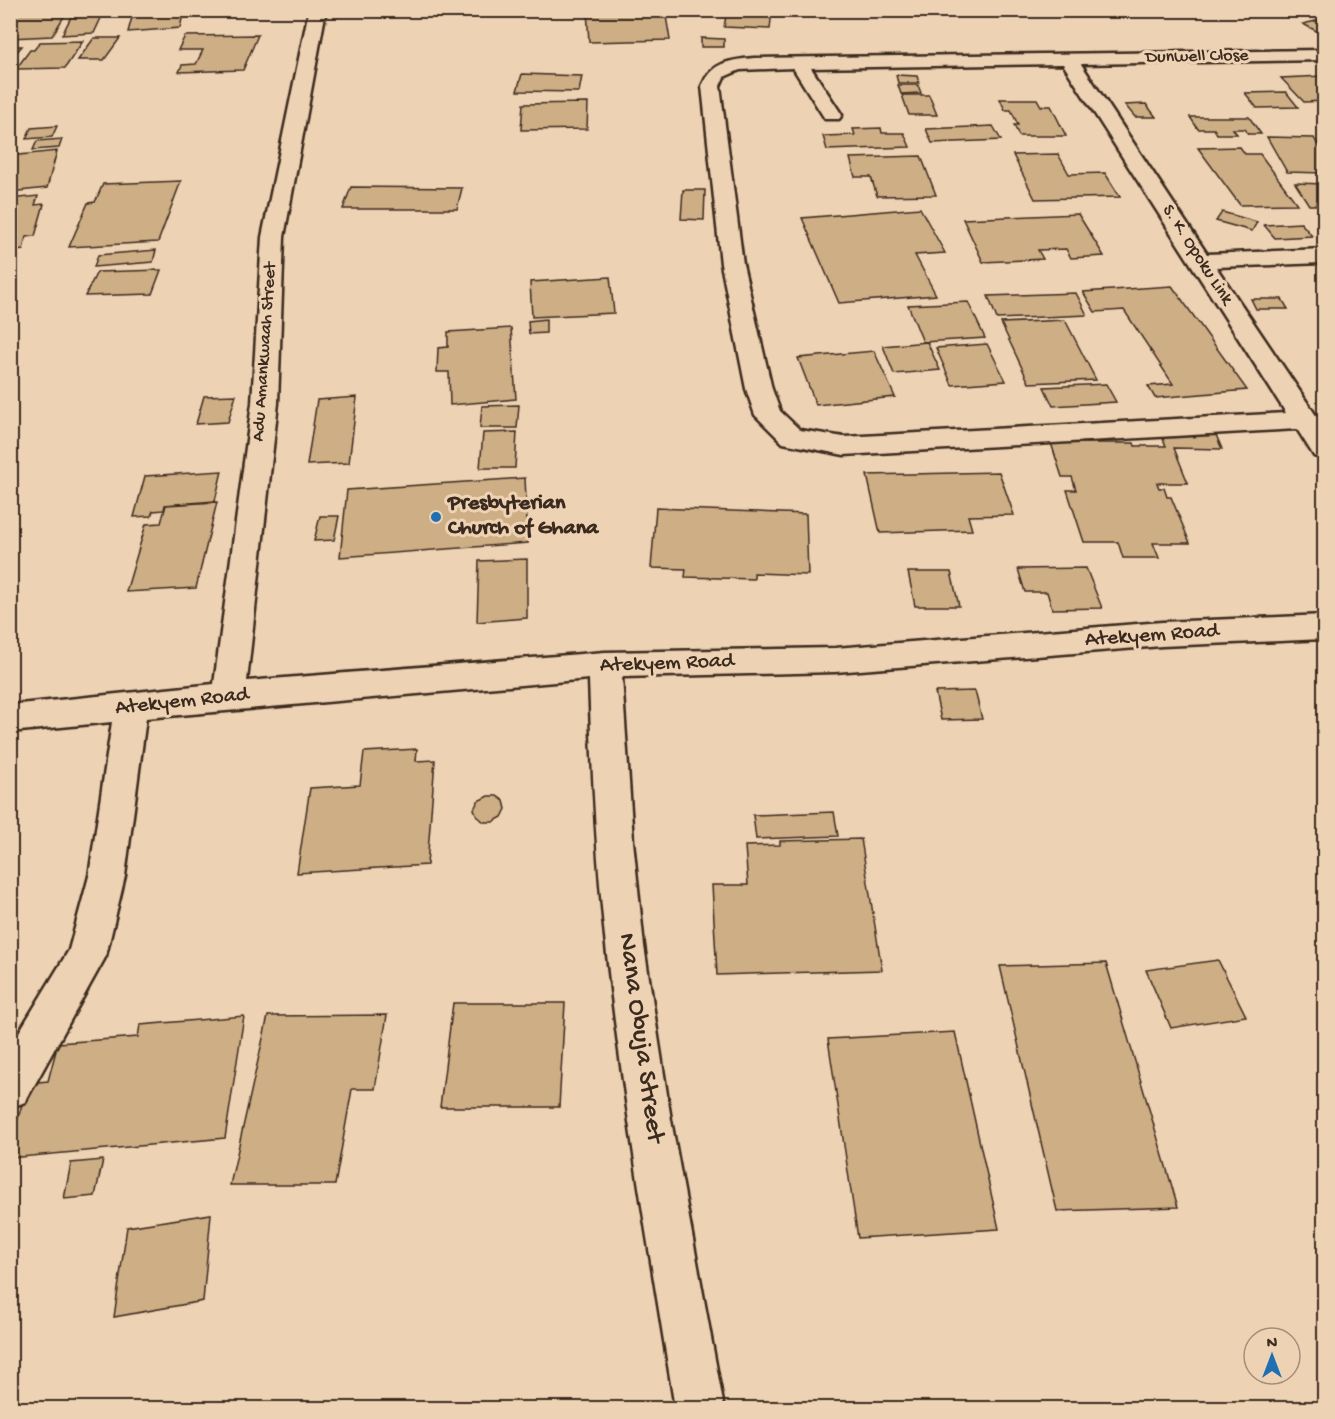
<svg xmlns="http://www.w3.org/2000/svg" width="1335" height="1419" font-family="'Gochi Hand',sans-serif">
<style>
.building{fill:#ceae85;stroke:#3b2a1e;stroke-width:1.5}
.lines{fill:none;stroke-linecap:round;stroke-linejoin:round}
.street-casing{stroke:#3b2a1e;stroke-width:5}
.street{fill:#eed2b4;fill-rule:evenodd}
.poi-dot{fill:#1f6fb2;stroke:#eed2b4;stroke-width:2}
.labels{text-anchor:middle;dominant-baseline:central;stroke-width:6;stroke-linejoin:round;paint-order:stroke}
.far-street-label{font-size:18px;fill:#3b2a1e;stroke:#eed2b4}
.poi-label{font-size:22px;font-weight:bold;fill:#3b2a1e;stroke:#eed2b4;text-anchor:start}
.street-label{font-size:22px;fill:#3b2a1e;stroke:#eed2b4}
.near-street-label{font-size:27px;fill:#3b2a1e;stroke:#eed2b4}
</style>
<rect width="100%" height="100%" fill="#eed2b4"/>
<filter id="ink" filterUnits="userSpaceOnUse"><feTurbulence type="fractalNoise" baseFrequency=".0167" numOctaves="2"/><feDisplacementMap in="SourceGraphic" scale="12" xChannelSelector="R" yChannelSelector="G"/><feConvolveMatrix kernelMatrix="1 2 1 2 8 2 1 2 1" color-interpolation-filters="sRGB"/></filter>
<g filter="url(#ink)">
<g class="building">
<path d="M18 10H68L52 36 10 38V21Z"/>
<path d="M134 10H184L180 28 128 32Z"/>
<path d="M587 10H665L670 40 589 42Z"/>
<path d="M727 10H772L770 29 724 27Z"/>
<path d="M102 16 94 33 62 35 71 17Z"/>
<path d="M1324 19V35L1303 24Z"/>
<path d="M258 35 243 70 179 72 182 65 196 64 203 50H178L185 36Z"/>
<path d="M94 38H120L104 60H78Z"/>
<path d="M701 38 724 39V47H701Z"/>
<path d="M83 41 65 68 16 69 30 50H34L40 42Z"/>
<path d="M10 46H22L10 60Z"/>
<path d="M522 74 582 76 579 92 517 91Z"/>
<path d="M896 75 917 76 919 83H898Z"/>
<path d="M1324 76V101L1304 102 1281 78Z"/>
<path d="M898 85H918L921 93 901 94Z"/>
<path d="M1286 92 1298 107 1257 108 1245 93Z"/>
<path d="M902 95H929L937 115H909Z"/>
<path d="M1000 99H1037L1041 106H1051L1066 136H1019L1014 125H1018L1011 110H1005Z"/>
<path d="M588 103 587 129 521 130 523 104Z"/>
<path d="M1146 104 1156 117H1135L1125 105Z"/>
<path d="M1190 117H1249L1261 134H1248L1245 129H1233L1237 134H1217L1214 129H1198Z"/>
<path d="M57 126 52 137 26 139 31 128Z"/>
<path d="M993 126 1001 140 932 143 926 129Z"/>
<path d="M881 128 882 133H904L910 147 827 150 823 136 855 135 853 129Z"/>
<path d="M1267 137 1314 138 1324 156V173L1287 172Z"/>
<path d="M62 139 59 148 33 150 37 141Z"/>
<path d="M1240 147 1245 154H1260L1297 204 1240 205 1198 148Z"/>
<path d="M57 151 47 188 10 192V156Z"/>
<path d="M1058 154 1069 174 1105 173 1120 197 1035 199 1013 155Z"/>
<path d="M921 156 936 195 877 196 871 177H855L850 158Z"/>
<path d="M181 181 158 242 69 247 88 203 95 202 103 184Z"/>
<path d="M1295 183 1324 184V205H1309Z"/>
<path d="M351 187 462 188 457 209H343Z"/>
<path d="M683 190H705L704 220 681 219Z"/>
<path d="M38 196 35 205 44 204 35 236 26 237 23 250 10 252V199Z"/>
<path d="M920 208 945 253 915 255 936 295 839 303 802 218Z"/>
<path d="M1222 212 1257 222 1252 231 1216 221Z"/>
<path d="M1078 214 1104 256 1071 258 1066 249 1038 250 1043 259 983 262 963 219Z"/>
<path d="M1301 223 1312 236 1275 238 1264 225Z"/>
<path d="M156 250 153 262 94 267 98 255Z"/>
<path d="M161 270 152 294 85 296 97 272Z"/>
<path d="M610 277 614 313 532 317 530 282Z"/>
<path d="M1172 286 1247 390 1155 398 1148 386 1173 384 1124 310 1095 312 1083 292Z"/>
<path d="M1076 293 1087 315 997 319 988 296Z"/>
<path d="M1251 299H1282L1288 309H1256Z"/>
<path d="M968 302 985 338 923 342 908 305Z"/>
<path d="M546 319V333L529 334 528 321Z"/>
<path d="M1065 320 1096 380 1029 383 1001 323Z"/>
<path d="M511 328 516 399 450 405 449 372H437L438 348 448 347V332Z"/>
<path d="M927 342 940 370 894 374 883 346Z"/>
<path d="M987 344 1006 381 952 385 936 348Z"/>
<path d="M874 351 895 397 816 405 798 358Z"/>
<path d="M1106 384 1116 402 1053 406 1044 387Z"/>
<path d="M236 395 228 422 196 424 204 396Z"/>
<path d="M357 397 349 463 307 465 317 400Z"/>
<path d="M519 405 517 428H480L482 406Z"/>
<path d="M517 432 515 468H480L483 433Z"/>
<path d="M1161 434 1216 435 1222 449 1174 448 1188 483H1157L1159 488H1164L1167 497H1171L1190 543H1153L1159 558H1123L1118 542H1084L1067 490H1076L1072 477H1062L1051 443H1134L1135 446H1166Z"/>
<path d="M222 471 215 501 165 505 164 510 153 511 151 516 134 517 145 476Z"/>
<path d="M999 472 1014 515 968 516 972 530 880 533 867 475Z"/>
<path d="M525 478 528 543 340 557 347 490Z"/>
<path d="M217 502 196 588 126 592 146 524 161 523 166 505Z"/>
<path d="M656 508 806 514 808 575 754 573V579L685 577 686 569 651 568Z"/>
<path d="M320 516H339L334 540 314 541Z"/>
<path d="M527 559V618L477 622 479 561Z"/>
<path d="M1086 568 1102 608 1052 609 1047 592H1025L1018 569Z"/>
<path d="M908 572H951L959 606H915Z"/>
<path d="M975 691 982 719 941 720 935 692Z"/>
<path d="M417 749 416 761 435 760 427 865 297 873 310 788 360 785 364 752Z"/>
<path d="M488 796H497L504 801 506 809 502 817 493 822H484L477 816 474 809 478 801Z"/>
<path d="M834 812 838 836 756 839 753 815Z"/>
<path d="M861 839 882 970 717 975 712 885H748L745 846 780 845V841Z"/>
<path d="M1218 960 1246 1016 1171 1028 1146 970Z"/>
<path d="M1106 963 1178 1207 1057 1211 1000 966Z"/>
<path d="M453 1003H565L559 1107H440Z"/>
<path d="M387 1015 375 1089H352L335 1185H230L268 1016Z"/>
<path d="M244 1016 225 1138 10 1158V1147L28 1083 48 1081 58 1043 138 1037 140 1025Z"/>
<path d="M955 1032 999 1229 858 1238 828 1039Z"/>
<path d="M103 1160 95 1196 64 1199 71 1163Z"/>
<path d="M211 1214 203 1301 114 1317 127 1227Z"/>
</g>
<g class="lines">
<g class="street-casing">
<g id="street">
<path d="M309 10H326L284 237 278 403 247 681 605 652 835 648 1162 622 1324 615V639L1162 646 835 672 622 677 633 841 644 946 671 1120 724 1408H675C650 1254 623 1101 606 946 596 857 592 768 589 679L146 718 125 876 106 956 25 1102 10 1108V1047L69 950 89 876 112 722 10 732V705L214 684 252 403 262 237Z"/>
<path d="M1324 50V60L1081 64 1207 254 1324 249V263L1216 267 1319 420 1324 430V459L1314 456 1297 429 844 455 783 443 755 415 746 389 721 264 702 86C711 62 731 60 754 58ZM1063 64 1286 413 844 437 800 430 780 411 772 389 743 264 720 86 724 77 740 70 793 68 825 119H839L842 115 811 68Z"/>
</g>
</g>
<use href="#street" class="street"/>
</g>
</g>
<circle class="poi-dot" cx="436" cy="517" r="6"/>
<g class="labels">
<g class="far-street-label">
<text transform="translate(1197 57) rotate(-1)">Dunwell Close</text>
<text transform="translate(1197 255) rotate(57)">S. K. Opoku Link</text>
<text transform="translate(265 352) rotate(-86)">Adu Amankwaah Street</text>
</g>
<g class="poi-label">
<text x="448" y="504">Presbyterian<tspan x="448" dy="25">Church of Ghana</tspan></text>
</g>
<g class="street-label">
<text transform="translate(1152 636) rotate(-4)">Atekyem Road</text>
<text transform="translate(667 664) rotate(-2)">Atekyem Road</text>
<text transform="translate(182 702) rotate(-6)">Atekyem Road</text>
</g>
<g class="near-street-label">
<text transform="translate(640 1038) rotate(82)">Nana Obuja Street</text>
</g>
</g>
<rect width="1335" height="1419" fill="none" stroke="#eed2b4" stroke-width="36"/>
<rect x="18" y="18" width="1299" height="1383" fill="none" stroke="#3b2a1e" stroke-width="2" filter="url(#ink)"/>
<g transform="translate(1272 1356)"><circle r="28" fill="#eed2b4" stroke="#a68f78" stroke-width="1.5"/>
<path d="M0-4.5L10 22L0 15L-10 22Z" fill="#1f6fb2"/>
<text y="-9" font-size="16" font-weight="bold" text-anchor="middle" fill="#3b2a1e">N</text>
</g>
</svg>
